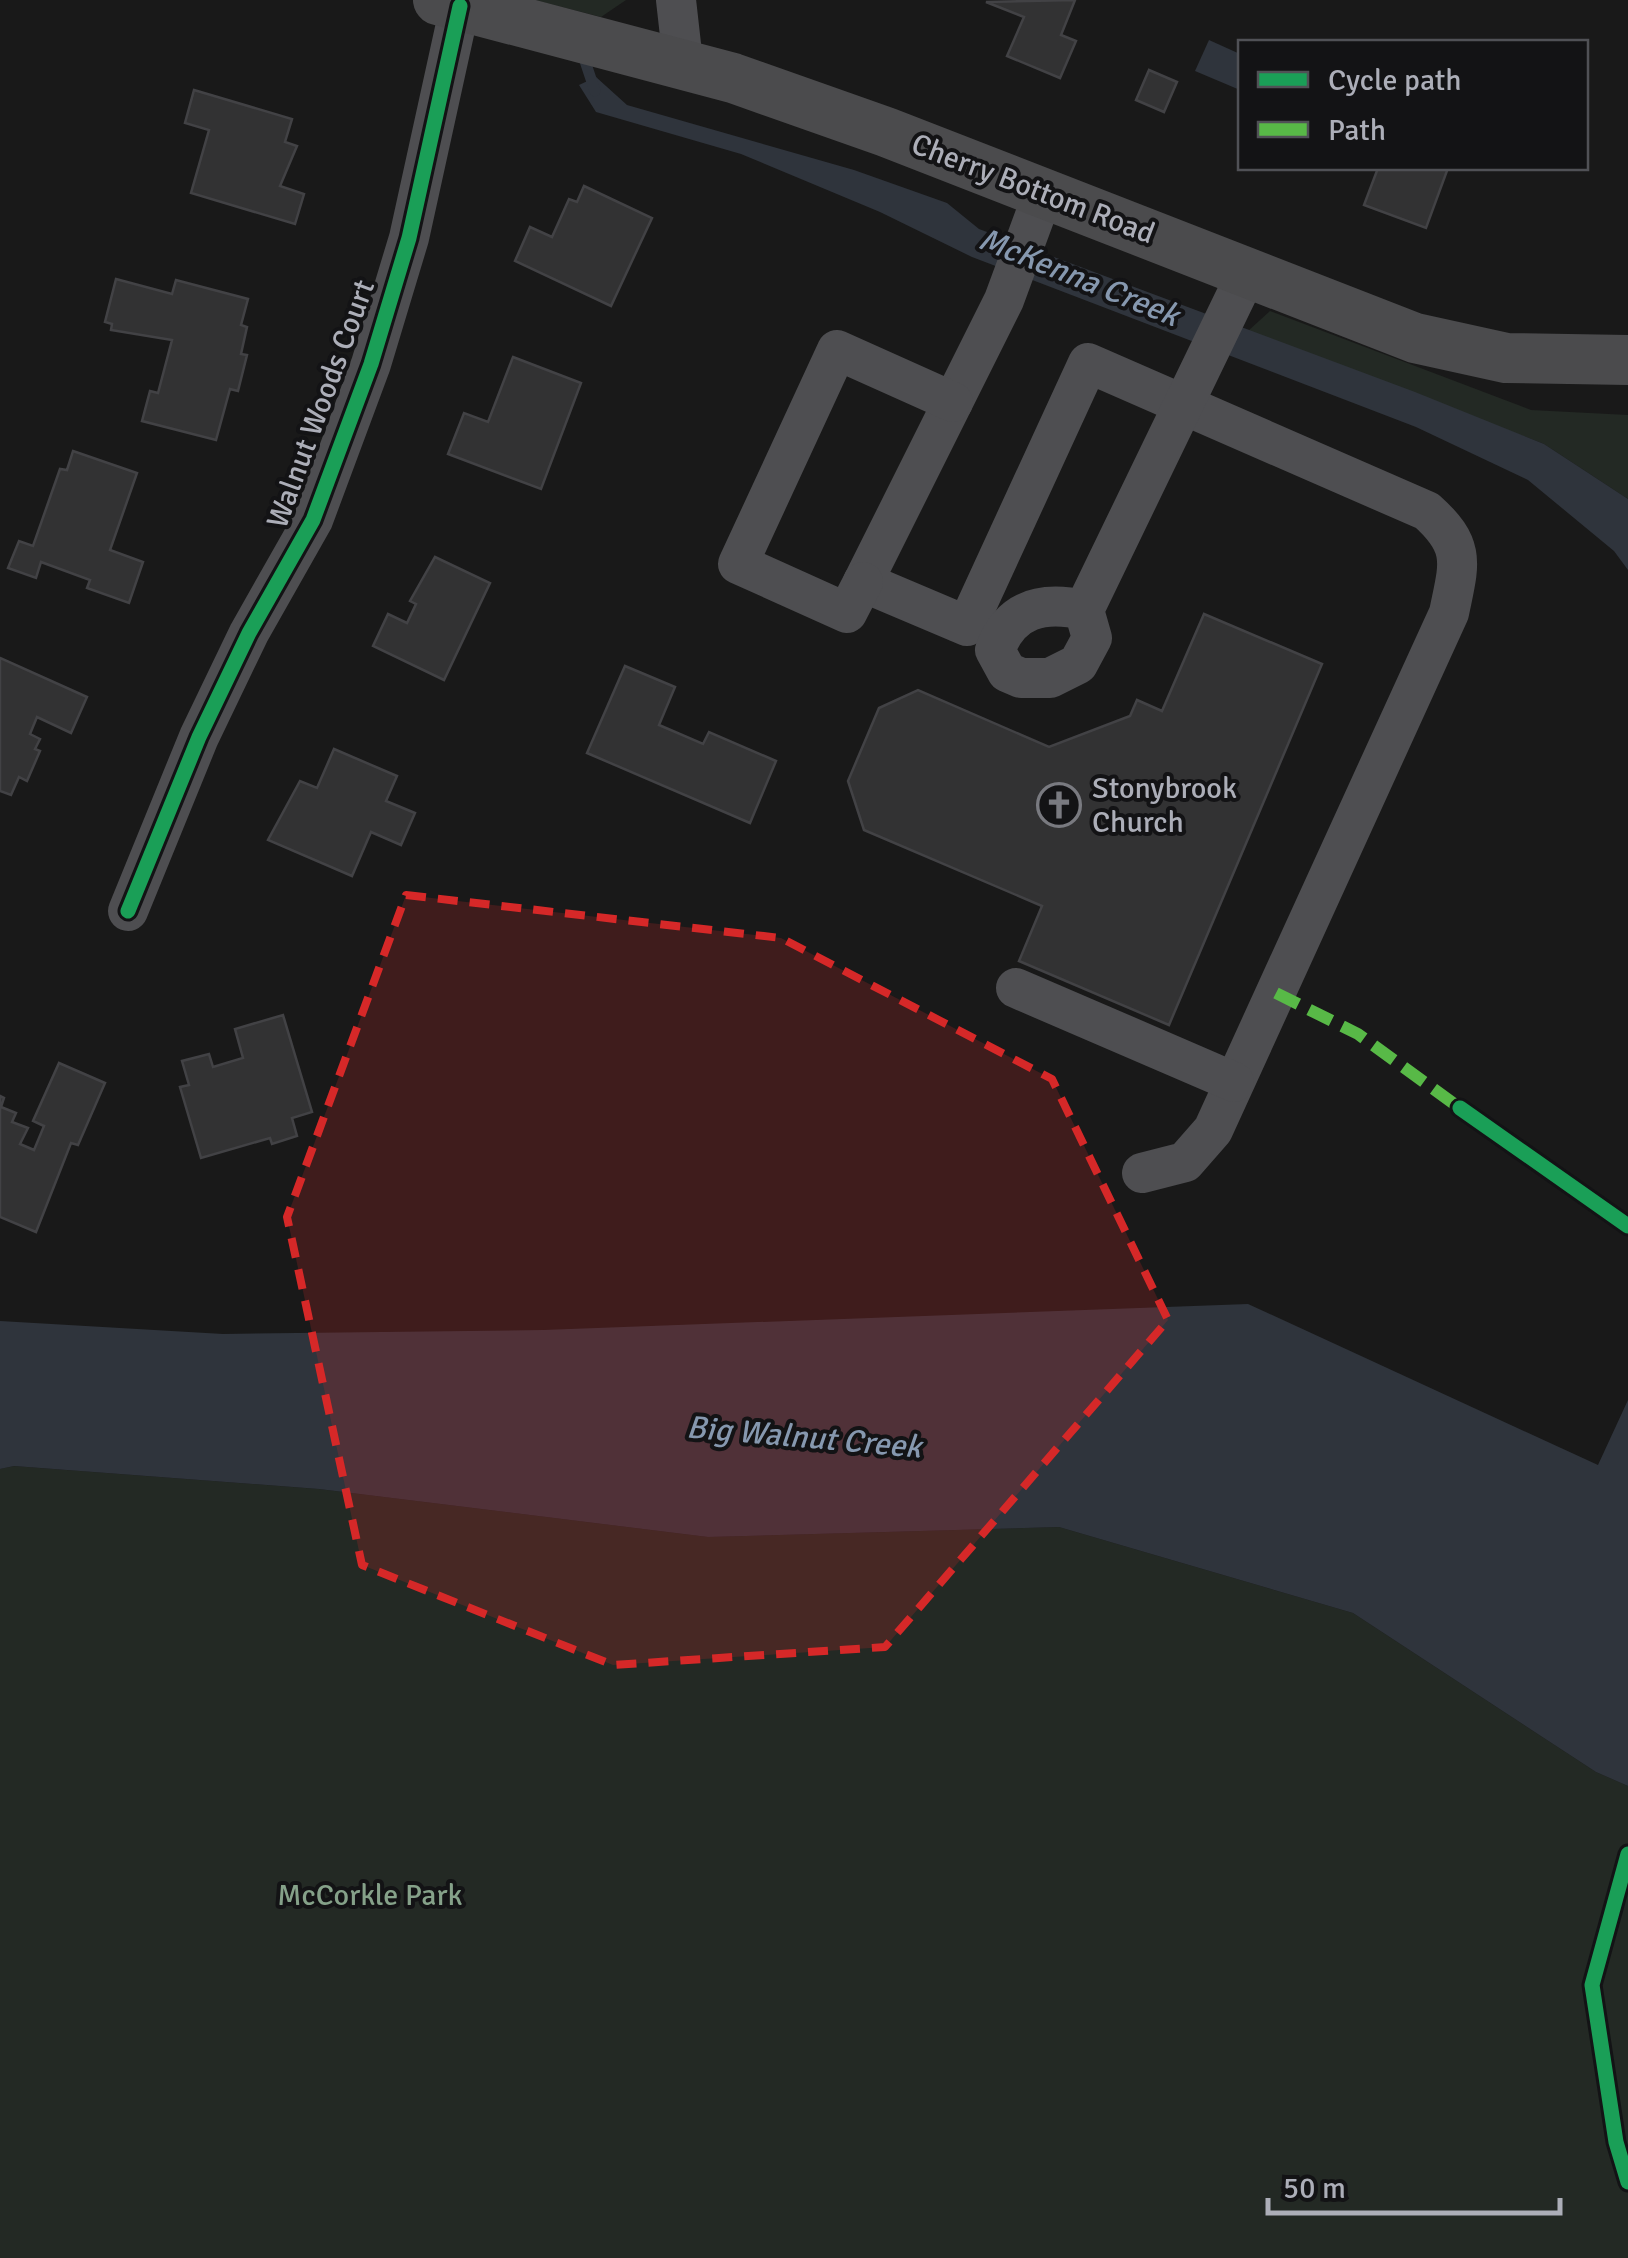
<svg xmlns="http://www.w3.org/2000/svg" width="1628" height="2258" font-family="Signika,sans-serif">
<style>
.green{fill:#232924}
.water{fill:#2f343c}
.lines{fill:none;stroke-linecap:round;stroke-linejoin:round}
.stream{stroke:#2f343c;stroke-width:11}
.building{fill:#323233;stroke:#424245;stroke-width:2.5}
.minor{stroke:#4e4e51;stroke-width:40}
.major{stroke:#4b4b4d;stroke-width:50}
.quiet{stroke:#58b947;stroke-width:12;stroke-dasharray:25 12;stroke-linecap:butt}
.cycleway-casing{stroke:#131315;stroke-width:21}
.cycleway{stroke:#1a9f57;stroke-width:15}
.marked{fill:#d62828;fill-opacity:0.2;stroke:#d62828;stroke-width:8;stroke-dasharray:20 12;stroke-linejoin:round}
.labels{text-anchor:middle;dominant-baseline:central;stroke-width:8;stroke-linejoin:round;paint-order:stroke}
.street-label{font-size:30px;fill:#acaeb8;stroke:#131315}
.poi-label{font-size:30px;fill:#acaeb8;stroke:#131315;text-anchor:start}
.park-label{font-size:30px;fill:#85a189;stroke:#131315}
.water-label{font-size:32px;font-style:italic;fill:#8698af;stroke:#131315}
</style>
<rect width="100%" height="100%" fill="#191919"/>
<g class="green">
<path d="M535 0H626L601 17Z"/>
<path d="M1270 311 1531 410 1628 415V499L1544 444 1248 331Z"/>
<path d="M14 1466 319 1489 708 1537 1059 1527 1353 1613 1596 1772 1628 1786V2258H0V1469Z"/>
</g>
<g class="water">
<path d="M1209 40 1240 54V90L1195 71Z"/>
<path d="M596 77 627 105 854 170 947 203 979 229 1415 392 1544 444 1628 499V570L1614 551 1528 480 1416 427 972 257 880 212 741 154 596 112 579 85Z"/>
<path d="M1248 1304 1598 1465 1628 1400V1786L1596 1772 1353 1613 1059 1527 708 1537 319 1489 14 1466 0 1469V1321L223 1334 543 1330Z"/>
</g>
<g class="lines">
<path class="stream" d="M582 52 595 91"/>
</g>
<g class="building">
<path d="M1075 0 1061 35 1076 41 1060 78 1007 56 1024 17 986 2Z"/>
<path d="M1149 70 1177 82 1164 112 1136 100Z"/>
<path d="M194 90 292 119 285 142 297 146 280 186 304 194 295 224 191 193 209 130 185 123Z"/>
<path d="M1378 168H1448L1426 228 1364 205Z"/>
<path d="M584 186 652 218 611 306 515 261 530 227 552 237 569 199 577 202Z"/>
<path d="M116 279 172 294 176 280 248 299 241 325 247 327 241 354 247 355 238 391 230 389 216 440 142 421 150 391 158 393 172 340 111 330 112 324 105 322Z"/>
<path d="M513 357 581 383 541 489 448 454 464 413 488 422Z"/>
<path d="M73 451 137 473 110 550 143 562 129 603 87 588 90 580 41 562 36 578 8 568 19 541 33 546 60 469 67 470Z"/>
<path d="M435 557 490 583 444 680 373 646 388 614 407 623 416 604 410 601Z"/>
<path d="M1204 614 1322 664 1169 1025 1019 961 1042 906 864 830 848 781 879 708 918 690 1049 747 1130 716 1137 700 1162 711Z"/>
<path d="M0 658 87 697 71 733 37 717 30 734 40 739 35 749 40 751 27 781 19 777 11 795 0 791Z"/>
<path d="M625 666 675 687 659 725 703 744 709 732 776 761 750 823 587 753Z"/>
<path d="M334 749 397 776 386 801 415 813 401 845 371 832 352 876 268 840 300 781 317 788Z"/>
<path d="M283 1015 312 1112 292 1118 297 1136 272 1144 270 1138 201 1158 180 1087 189 1085 182 1061 209 1054 213 1067 243 1058 235 1029Z"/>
<path d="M59 1063 105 1083 78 1145 71 1143 36 1232 0 1217V1096L4 1098 1 1107 16 1113 12 1122 28 1128 20 1144 34 1150 44 1126 33 1121Z"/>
</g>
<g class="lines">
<g class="minor">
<path d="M676 0 683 62"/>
<path d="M1043 194 1004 300 863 582 967 626 1088 363 1427 511C1467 547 1459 564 1449 613L1213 1130 1185 1162 1142 1173"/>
<path d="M863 582 847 613 738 564 837 350 953 402"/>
<path d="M1084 610C1043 601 1011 608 995 650L1007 672 1021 678H1050L1078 664 1092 638 1084 610 1247 273"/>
<path d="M128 911 199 737 249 633 313 520 371 364 409 238 460 6"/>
<path d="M1016 988 1234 1082"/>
</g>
<path class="major" d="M438 0 733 78 886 132 1415 338 1506 358 1628 360"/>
<path class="quiet" d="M1276 993 1358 1034 1464 1111"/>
<g class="cycleway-casing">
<g id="cycleway">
<path d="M128 911 199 737 249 633 313 520 371 364 409 238 460 6"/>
<path d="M1460 1108 1628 1226"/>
<path d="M1628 1854 1592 1985 1616 2142 1628 2182"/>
</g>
</g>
<use href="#cycleway" class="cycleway"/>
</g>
<path class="marked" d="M406 895 781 938 1052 1079 1168 1320 885 1647 613 1665 362 1565 287 1217Z"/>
<defs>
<g id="church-ring" transform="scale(2.25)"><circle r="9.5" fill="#131315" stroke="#797a80" stroke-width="1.5"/><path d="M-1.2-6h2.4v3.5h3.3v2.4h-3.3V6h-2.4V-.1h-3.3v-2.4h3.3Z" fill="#797a80"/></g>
</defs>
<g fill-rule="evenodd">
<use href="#church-ring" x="1059" y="805"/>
</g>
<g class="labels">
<g class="street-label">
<text transform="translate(1033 189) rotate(21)">Cherry Bottom Road</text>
<text transform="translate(321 404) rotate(-70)">Walnut Woods Court</text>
</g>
<g class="poi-label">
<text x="1092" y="788">Stonybrook<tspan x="1092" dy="34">Church</tspan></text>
</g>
<g class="park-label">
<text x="370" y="1895">McCorkle Park</text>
</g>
<g class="water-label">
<text transform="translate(1079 277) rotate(22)">McKenna Creek</text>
<text transform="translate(804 1437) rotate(5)">Big Walnut Creek</text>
</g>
</g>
<rect x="1238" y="40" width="350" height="130" fill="#131315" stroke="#505156" stroke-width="2.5"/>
<rect x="1258" y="72" width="50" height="15" fill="#1a9f57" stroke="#505156" stroke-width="2.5"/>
<text x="1328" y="90" font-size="30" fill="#acaeb8">Cycle path</text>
<rect x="1258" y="122" width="50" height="15" fill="#58b947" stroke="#505156" stroke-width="2.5"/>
<text x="1328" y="140" font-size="30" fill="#acaeb8">Path</text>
<path d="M1268 2198v15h292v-15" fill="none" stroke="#acaeb8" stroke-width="5"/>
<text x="1283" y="2198" font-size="30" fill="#acaeb8" stroke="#131315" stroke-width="8" paint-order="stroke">50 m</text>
</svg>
